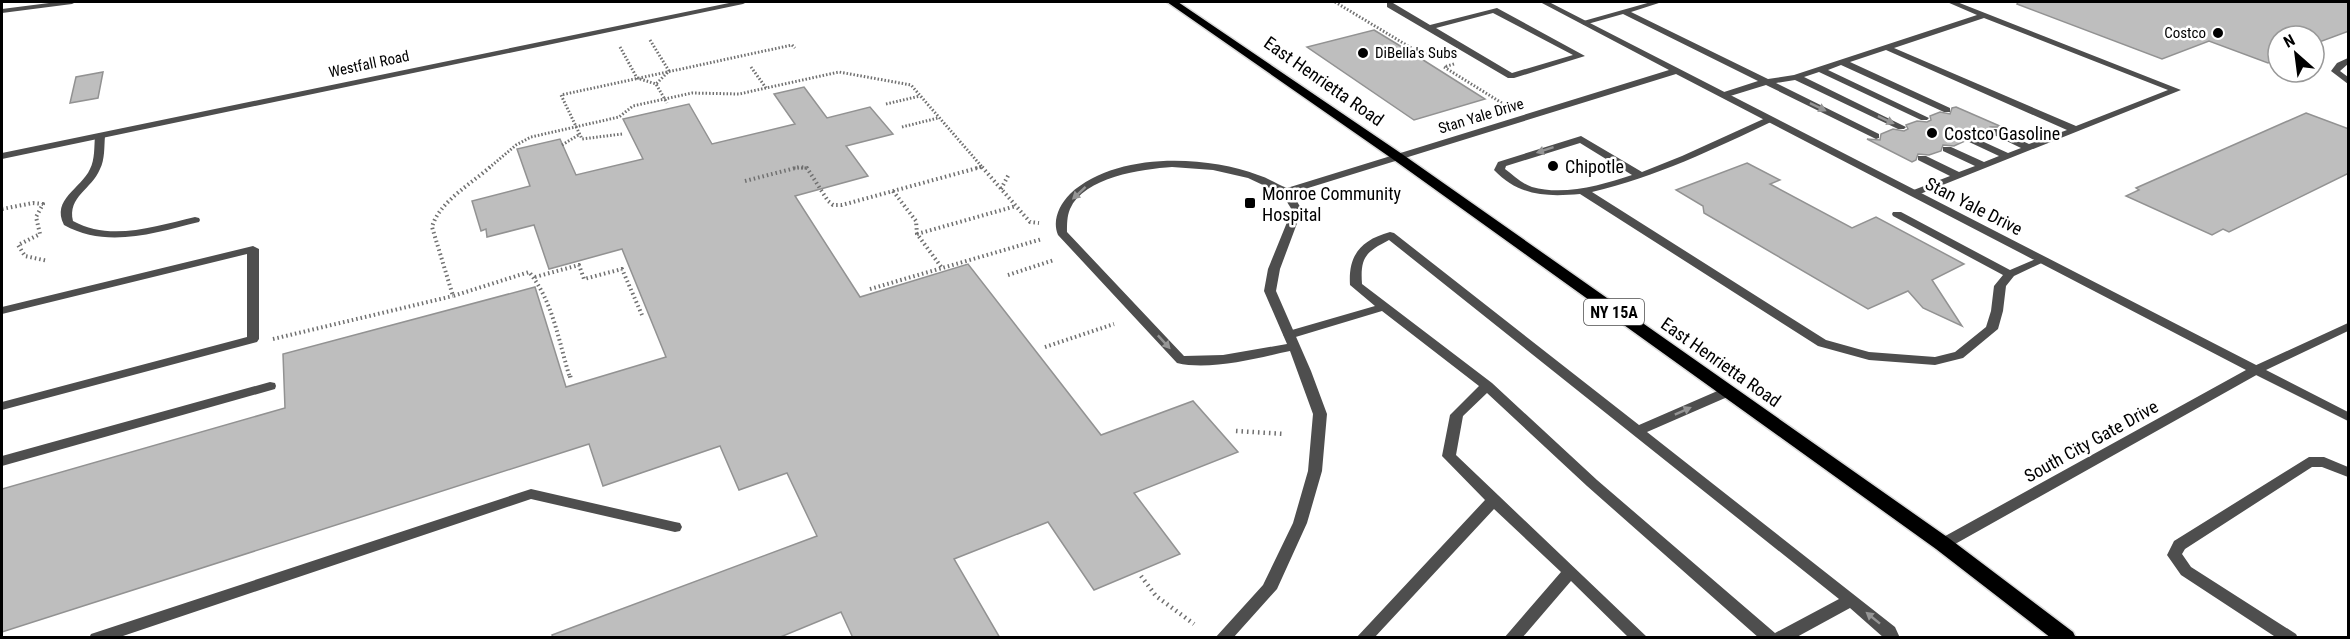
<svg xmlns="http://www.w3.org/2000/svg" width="2350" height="639" font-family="'Roboto Condensed',sans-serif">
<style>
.building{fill:#bebebe;stroke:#929292;stroke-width:1.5}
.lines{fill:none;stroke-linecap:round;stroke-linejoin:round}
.primary-casing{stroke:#dbdbdb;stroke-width:3}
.path-far2{stroke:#707070;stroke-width:3;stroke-dasharray:1.5 2;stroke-linecap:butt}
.path-far1{stroke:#707070;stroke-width:4;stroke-dasharray:1.5 3;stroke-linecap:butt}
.path{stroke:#707070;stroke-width:4.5;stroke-dasharray:1.5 4;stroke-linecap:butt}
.service{fill:#4e4e4e;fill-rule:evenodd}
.minor{fill:#4e4e4e;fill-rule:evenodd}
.tertiary{fill:#4e4e4e;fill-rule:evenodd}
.primary{fill:#000;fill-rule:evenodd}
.oneway{fill:#959595}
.poi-dot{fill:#000;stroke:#fff;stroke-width:2}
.labels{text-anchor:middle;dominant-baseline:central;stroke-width:5;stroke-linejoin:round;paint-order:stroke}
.far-poi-label{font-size:15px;fill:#000;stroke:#fff;text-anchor:end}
.far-street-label{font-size:15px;fill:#000;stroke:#fff}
.shield{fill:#fff;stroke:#4c4c4c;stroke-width:1.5}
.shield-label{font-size:16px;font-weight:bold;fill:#000}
.street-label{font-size:18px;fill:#000;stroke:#fff}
.poi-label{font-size:18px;fill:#000;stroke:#fff;text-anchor:start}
</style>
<rect width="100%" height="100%" fill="#fff"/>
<g class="building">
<path d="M2018 2H2349V31L2314 44V36H2278V59L2268 63 2209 41 2162 59 2017 4Z"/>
<path d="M1374 30 1420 58 1485 99 1414 120 1307 47Z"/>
<path d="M103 72 98 98 70 103 76 77Z"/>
<path d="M804 87 827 118 870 107 893 134 846 146 868 176 795 196 860 297 968 264 1101 435 1193 401 1238 452 1134 493 1180 554 1094 590 1048 522 954 559 1000 638H853L841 612 778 638H553L552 635 817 536 787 473 739 490 720 446 603 486 589 444 2 632V489L285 408 283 354 535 287 566 387 666 357 622 249 549 269 534 225 487 237 486 229 481 231 472 201 530 186 517 149 560 139 576 175 643 159 623 119 689 104 712 144 795 124 774 94Z"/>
<path d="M1956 107 2002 127H1990L1988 133 1977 137 1967 135 1965 141 1954 146 1943 145 1941 151 1929 155 1918 154 1916 160 1912 162 1867 139 1880 140 1881 134 1893 129 1904 131 1908 129 1906 125 1917 121 1927 122 1931 120 1930 116 1940 112 1950 114 1952 108Z"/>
<path d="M2306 113 2349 129V173L2229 232 2223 229 2212 235 2126 196 2139 190 2136 188Z"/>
<path d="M1747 163 1780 180 1770 184 1852 228 1876 217 1964 264 1932 280 1962 326 1923 308 1908 291 1868 309 1704 213 1703 206 1676 190Z"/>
</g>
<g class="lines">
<g class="primary-casing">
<path id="primary" d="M1167 2H1178L1402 154 1950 539 2073 632 2076 638H2051L1936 549 1394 160Z"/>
</g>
<g class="path-far2">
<path d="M1335 2 1423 55 1433 53"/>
<path d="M650 40 669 71 656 84"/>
<path d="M620 47 637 78 656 84 667 103"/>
<path d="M1454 64 1444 67 1505 105"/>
<path d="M751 67 766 88"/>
<path d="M886 104 920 96"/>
<path d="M902 127 938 118"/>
<path d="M622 134 582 139 561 95 792 45 795 48"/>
<path d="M562 145 580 134"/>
<path d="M489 168 516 145 531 137 619 117 633 106 692 93 739 94 839 72 911 85 983 168"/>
<path d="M794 168H807"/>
<path d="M976 168 981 167"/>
</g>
<g class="path-far1">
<path d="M490 167C471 184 439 202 432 227L453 296 529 272C553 301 559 343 570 378"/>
<path d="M982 167 1030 222 1039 223"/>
<path d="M745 181 799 167 807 168 828 201 833 205H842L981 167"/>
<path d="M1001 189 1009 174"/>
<path d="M893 191 916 221 917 234 942 268"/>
<path d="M2 209 33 203 43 204 36 217 40 234 18 245 25 256 48 261"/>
<path d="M917 234 1016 206"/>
<path d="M1008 275 1054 260"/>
<path d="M535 277 579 265 584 279 622 269 642 315"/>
<path d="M870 289 1042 239"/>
<path d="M273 339 453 296"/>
<path d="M1045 347 1114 324"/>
</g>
<g class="path">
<path d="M570 376 571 380"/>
<path d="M1236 431 1285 434"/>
<path d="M1141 576 1156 596 1194 624"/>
</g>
<g class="service">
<path d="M1651 2H1662L1631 12 1768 79 1794 75 1977 15 1947 2H1957L2181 90 1915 196 1911 195 1910 193 1911 191 1950 176 1918 160V156H1926L1959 172 1975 166 1943 151V147H1951L1984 162 1999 156 1967 141V137H1973L2008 153 2021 148 1990 133V129H1996L2029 144 2067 130 1886 50 1850 62 1950 108V112H1944L1841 65 1828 70 1929 118 1927 120H1921L1819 72 1804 77 1906 127 1904 129H1898L1795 80 1776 83 1879 134V138L1876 139 1766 85 1727 97H1721V93L1758 81 1623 14 1584 25 1580 22ZM1984 18 2168 90 2076 126 1894 48Z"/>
<path d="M1387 3H1393L1430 25 1497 8 1585 56 1514 78H1508L1387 7ZM1493 13 1573 55 1512 73 1436 28Z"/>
<path d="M2348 58V64L2340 71 2348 77V84L2331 71 2337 63Z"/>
<path d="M1770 116 1775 119 1773 121C1714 149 1656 177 1592 192L1826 340 1869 352 1935 357 1955 352 1986 327 1991 311 1994 286 2003 275 1893 216 1892 214 1893 212H1901L2010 270 2038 258H2046L2048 260 2014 276 2006 286 2003 311 1998 329 1963 358 1935 365 1869 360 1818 346 1580 194C1546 197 1519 196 1494 170L1498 162 1581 136 1642 172 1682 156ZM1580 143 1632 175C1602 185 1564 196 1532 187 1522 184 1513 175 1505 169L1506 166Z"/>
<path d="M100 133 105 136C104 147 105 159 100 169 92 189 67 197 73 221 110 242 156 226 195 217L199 218 200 220 199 222C154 233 107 249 64 225 51 199 81 189 90 169 95 159 94 147 95 136Z"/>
<path d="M1390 232 1394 233 1639 425 1722 389H1732L1733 392 1732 395 1647 432 1895 627 1900 638H1884L1850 608 1795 638H1759L1587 486 1487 393 1463 416 1456 455 1648 638H1629L1571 581 1522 638H1504L1561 572 1494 509 1374 638H1356L1485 500 1442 456 1450 415 1479 386 1382 311 1289 339 1283 335 1285 332 1375 306 1350 285C1348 255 1361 240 1390 232ZM1389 240 1839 599 1775 633 1597 480 1492 383 1362 284C1360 257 1366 252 1389 240Z"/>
<path d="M253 246 259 249V339L257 342 2 410V402L247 337V254L2 314V307Z"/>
<path d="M2348 323V331L2266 370 2348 412V421L2252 373 2250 370 2252 367Z"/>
<path d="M270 382 275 383 276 386 275 389 2 466V456Z"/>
<path d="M2309 457H2324L2348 467V477L2322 467H2312L2185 549 2182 554 2191 567 2296 634 2298 638H2277L2181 575 2167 555 2174 541Z"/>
<path d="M531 489 675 522 680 523 682 527 680 531 675 532 531 499 117 638H89L91 634Z"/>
</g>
<g class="minor">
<path d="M57 2H76L72 4 2 13V9Z"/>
<path d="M1540 2H1549L2260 367 2262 370 2260 373 1948 548 1943 549 1938 548 1936 544 1938 540 2246 370 1676 74 1292 193 1302 210 1280 269 1276 291 1311 371 1327 414 1322 471 1307 523 1277 589 1233 638H1215L1263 585 1293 523 1308 471 1313 414 1290 351C1257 358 1210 371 1177 363L1058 235C1052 221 1059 205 1070 194 1115 152 1204 155 1258 175 1268 178 1277 184 1287 188L1669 70ZM1172 167 1213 170 1248 178 1282 194 1292 210 1268 269 1264 291 1287 344 1223 355 1184 356 1067 232C1067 224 1067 216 1070 209 1084 177 1142 169 1172 167Z"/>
</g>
<path class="tertiary" d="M734 2H747L743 4 2 159V153Z"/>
<use href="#primary" class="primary"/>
</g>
<defs><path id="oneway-solid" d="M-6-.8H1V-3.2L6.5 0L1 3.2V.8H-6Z" transform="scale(1.5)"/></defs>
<g class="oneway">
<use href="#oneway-solid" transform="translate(1818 107) rotate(26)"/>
<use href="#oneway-solid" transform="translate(1886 120) rotate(25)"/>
<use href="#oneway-solid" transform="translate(1545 150) rotate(162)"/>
<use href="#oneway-solid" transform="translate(1079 193) rotate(137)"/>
<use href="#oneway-solid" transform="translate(1164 342) rotate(47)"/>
<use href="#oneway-solid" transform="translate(1683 411) rotate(-24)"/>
<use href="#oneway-solid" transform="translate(1873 618) rotate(-141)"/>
</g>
<g class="poi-dot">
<circle cx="2218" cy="33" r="6"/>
<circle cx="1363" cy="53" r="6"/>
<circle cx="1932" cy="133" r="6"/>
<circle cx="1553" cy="166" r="6"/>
<rect x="1244" y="197" width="12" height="12" rx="3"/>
</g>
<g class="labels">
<g class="far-poi-label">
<text x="2206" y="33">Costco</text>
<text x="1375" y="53" text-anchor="start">DiBella's Subs</text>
</g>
<g class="far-street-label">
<text transform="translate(369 64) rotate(-12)">Westfall Road</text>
<text transform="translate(1481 116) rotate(-17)">Stan Yale Drive</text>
</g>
<rect class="shield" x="1584" y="299" width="60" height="26" rx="4.5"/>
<g class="shield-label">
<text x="1614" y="312">NY 15A</text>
</g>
<g class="street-label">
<text transform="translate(1324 81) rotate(35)">East Henrietta Road</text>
<text transform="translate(1974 206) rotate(27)">Stan Yale Drive</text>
<text transform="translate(1721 362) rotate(35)">East Henrietta Road</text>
<text transform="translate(2091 441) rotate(-29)">South City Gate Drive</text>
</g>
<g class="poi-label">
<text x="1944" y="133">Costco Gasoline</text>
<text x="1565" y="166">Chipotle</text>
<text x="1262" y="193">Monroe Community<tspan x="1262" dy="21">Hospital</tspan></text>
</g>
</g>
<rect width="2350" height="639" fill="none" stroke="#000000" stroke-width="6"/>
<g transform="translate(2296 54) rotate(332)"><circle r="28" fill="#ffffff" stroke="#999999" stroke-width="1.5"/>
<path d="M0-4.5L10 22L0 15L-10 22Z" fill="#000000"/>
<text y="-9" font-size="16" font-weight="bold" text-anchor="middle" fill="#000000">N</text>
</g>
</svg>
